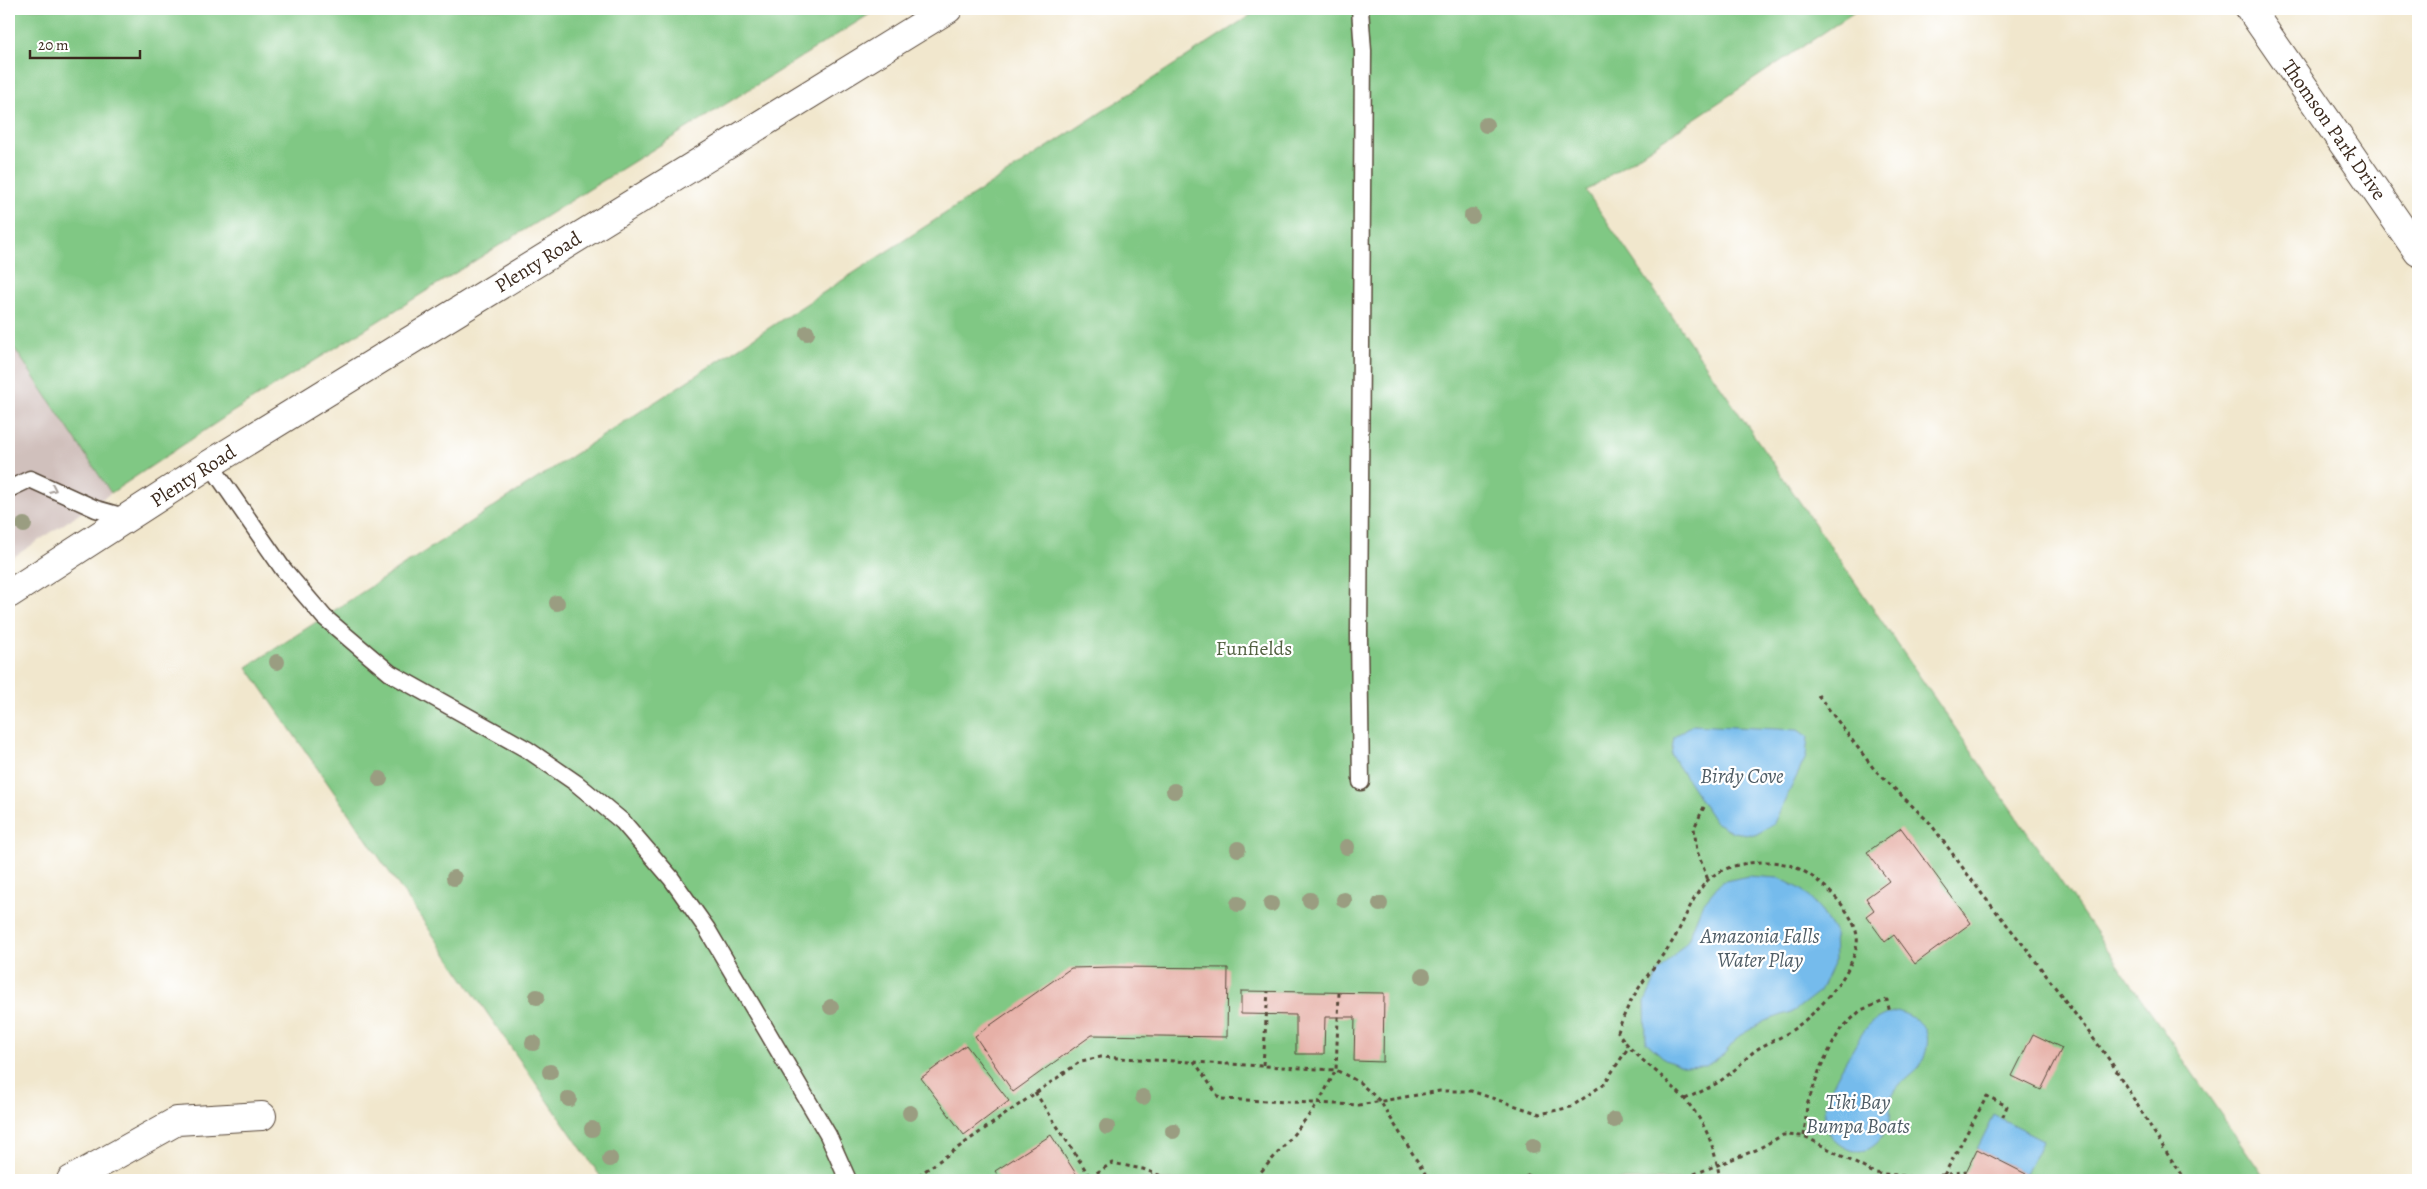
<svg xmlns="http://www.w3.org/2000/svg" width="2427" height="1189" font-family="Alegreya,serif">
<style>
.industrial{fill:#d0c0bc}
.green{fill:#80c884;stroke:#5e7951}
.water{fill:#75bbec;stroke:#587285}
.building{fill:#e6b0a7}
.lines{fill:none;stroke-linecap:round;stroke-linejoin:round}
.lane-casing{stroke:#564638;stroke-width:19}
.street-casing{stroke:#564638;stroke-width:30}
.primary-casing{stroke:#564638;stroke-width:30}
.path{stroke:#564638;stroke-width:3;stroke-dasharray:4 4;stroke-linecap:butt}
.lane{stroke:#fff;stroke-width:16}
.street{stroke:#fff;stroke-width:28}
.primary{stroke:#fff;stroke-width:28}
.tree{fill:#9a9d81}
.oneway{stroke:#a79f9a}
.labels{text-anchor:middle;dominant-baseline:central;stroke-width:4.5;stroke-linejoin:round;paint-order:stroke}
.street-label{font-size:20px;fill:#3b2a1e;stroke:#fff}
.park-label{font-size:20px;fill:#536142;stroke:#fff}
.water-label{font-size:21px;font-style:italic;fill:#4f5d66;stroke:#fff}
</style>
<rect width="100%" height="100%" fill="#fff"/>
<filter id="ink" filterUnits="userSpaceOnUse"><feTurbulence type="fractalNoise" baseFrequency=".02" numOctaves="2"/><feDisplacementMap in="SourceGraphic" scale="10" xChannelSelector="R" yChannelSelector="G"/><feConvolveMatrix kernelMatrix="1 2 1 2 8 2 1 2 1" color-interpolation-filters="sRGB"/></filter>
<filter id="wash" filterUnits="userSpaceOnUse"><feTurbulence type="fractalNoise" baseFrequency=".0096" numOctaves="4" result="noise"/><feDisplacementMap in="SourceGraphic" scale="20" xChannelSelector="R" yChannelSelector="G"/><feGaussianBlur stdDeviation="1.12" result="paint"/><feColorMatrix in="noise" values="0 0 0 0 0 0 0 0 0 0 0 0 0 0 0 0 0 1.4 0 .05"/><feComposite in="paint" operator="in"/></filter>
<g filter="url(#wash)">
<rect width="100%" height="100%" fill="#f1e7cd"/>
<path class="industrial" d="M9 340 111 493 9 560Z"/>
<g class="green">
<path d="M9 9H878L231 413 111 493 9 340Z"/>
<path d="M1260 9H1855L1856 11 1586 191 2266 1180H603L247 667Z"/>
</g>
<g class="water">
<path d="M1692 725 1798 730 1808 737 1806 757 1773 825 1755 835 1733 832 1715 822 1671 755 1674 737Z"/>
<path d="M1748 876 1779 878 1801 889 1820 909 1834 931 1835 960 1820 991 1794 1011 1765 1021 1739 1036 1724 1054 1706 1066 1685 1067 1665 1059 1646 1042 1645 1002 1658 973 1688 940 1702 905 1721 882Z"/>
<path d="M1897 1011C1914 1017 1931 1025 1927 1046 1926 1053 1923 1062 1919 1067 1911 1076 1898 1083 1893 1094 1888 1104 1892 1115 1889 1124 1880 1147 1861 1160 1839 1144 1807 1120 1838 1074 1853 1049 1858 1041 1863 1030 1870 1024 1878 1017 1886 1014 1897 1011Z"/>
<path d="M1994 1115 2043 1140 2026 1174 1977 1149Z"/>
</g>
<g id="blocks">
<g class="building">
<path d="M1901 828 1971 923 1915 964 1894 935 1885 942 1866 916 1874 910 1866 898 1889 881 1867 852Z"/>
<path d="M1113 967 1228 968 1227 1037 1092 1035 1013 1092 975 1036 1071 968Z"/>
<path d="M1241 991 1384 993 1383 1062 1354 1061 1355 1017H1325L1324 1054H1296V1015L1241 1014Z"/>
<path d="M2033 1034 2062 1048 2041 1090 2012 1076Z"/>
<path d="M966 1045 1009 1101 964 1135 921 1078Z"/>
<path d="M1051 1135 1080 1180H1001L995 1171Z"/>
<path d="M1977 1149 2026 1174 2023 1180H1962Z"/>
<path d="M1529 1174 1533 1180H1518Z"/>
</g>
</g>
</g>
<g filter="url(#ink)">
<use href="#blocks" fill-opacity="0" stroke="#564638" stroke-width="1"/>
<g class="lines">
<g class="lane-casing">
<g id="lane">
<path d="M1360 9 1363 51 1359 636 1361 782"/>
<path d="M210 464 283 569 324 617 358 646 390 673 528 750 576 783 623 822 671 878 707 929 828 1135 848 1180"/>
<path d="M9 489 30 479 96 509 128 518"/>
</g>
</g>
<g class="street-casing">
<g id="street">
<path d="M2250 9 2418 252"/>
<path d="M71 1180 177 1121 262 1116"/>
</g>
</g>
<g class="primary-casing">
<path id="primary" d="M9 594 210 464 948 9"/>
</g>
<g class="path">
<path d="M1818 695 1874 769 1930 823 1982 894 2025 947 2111 1062 2168 1155 2186 1180"/>
<path d="M1704 807 1694 828 1697 851 1708 880"/>
<path d="M1194 1061 1220 1099 1359 1105 1440 1091H1471L1540 1114 1571 1107 1604 1084 1628 1048"/>
<path d="M1263 1065 1268 991"/>
<path d="M1035 1092 1092 1180"/>
<path d="M1685 1099C1700 1092 1715 1086 1728 1075 1738 1068 1746 1057 1756 1050 1765 1044 1776 1040 1786 1034 1814 1017 1851 978 1857 944 1861 917 1821 878 1797 868 1773 857 1727 861 1708 880 1690 898 1684 925 1670 945 1648 976 1630 994 1618 1032 1629 1049 1642 1060 1658 1073 1696 1107 1712 1129 1720 1180"/>
<path d="M1804 1136 1807 1105 1821 1066 1840 1030 1861 1010 1887 1000 1890 1013"/>
<path d="M1944 1175 1987 1096 2007 1106 2002 1119"/>
<path d="M1090 1177 1112 1163 1143 1169 1172 1180"/>
<path d="M912 1180 1081 1061 1101 1057 1336 1070 1359 1082 1380 1101 1429 1180"/>
<path d="M1248 1180 1258 1175 1284 1146 1318 1104 1336 1070 1339 993"/>
<path d="M1679 1180 1756 1150 1783 1135 1804 1136 1874 1173 1916 1177 1944 1175 1966 1171"/>
</g>
<use href="#lane" class="lane"/>
<use href="#street" class="street"/>
<use href="#primary" class="primary"/>
</g>
<g class="tree">
<circle cx="1486" cy="125" r="8"/>
<circle cx="1472" cy="216" r="8"/>
<circle cx="807" cy="333" r="8"/>
<circle cx="24" cy="525" r="8"/>
<circle cx="557" cy="603" r="8"/>
<circle cx="277" cy="662" r="8"/>
<circle cx="380" cy="779" r="8"/>
<circle cx="1174" cy="791" r="8"/>
<circle cx="1347" cy="847" r="8"/>
<circle cx="1238" cy="849" r="8"/>
<circle cx="454" cy="878" r="8"/>
<circle cx="1310" cy="900" r="8"/>
<circle cx="1344" cy="900" r="8"/>
<circle cx="1238" cy="904" r="8"/>
<circle cx="1271" cy="904" r="8"/>
<circle cx="1380" cy="904" r="8"/>
<circle cx="1423" cy="976" r="8"/>
<circle cx="537" cy="997" r="8"/>
<circle cx="831" cy="1007" r="8"/>
<circle cx="533" cy="1043" r="8"/>
<circle cx="550" cy="1072" r="8"/>
<circle cx="1143" cy="1097" r="8"/>
<circle cx="569" cy="1099" r="8"/>
<circle cx="910" cy="1113" r="8"/>
<circle cx="1614" cy="1120" r="8"/>
<circle cx="1107" cy="1127" r="8"/>
<circle cx="592" cy="1129" r="8"/>
<circle cx="1173" cy="1131" r="8"/>
<circle cx="1533" cy="1146" r="8"/>
<circle cx="610" cy="1159" r="8"/>
</g>
<defs><path id="oneway-chevron" d="M-2-3.5L2.5 0L-2 3.5" fill="none" stroke-width="1.6" stroke-linecap="round" stroke-linejoin="round" transform="scale(1.25)"/></defs>
<use class="oneway" href="#oneway-chevron" transform="translate(53 489) rotate(25)"/>
</g>
<g class="labels">
<g class="street-label">
<text transform="translate(2334 130) rotate(55)">Thomson Park Drive</text>
<text transform="translate(538 262) rotate(-32)">Plenty Road</text>
<text transform="translate(193 476) rotate(-33)">Plenty Road</text>
</g>
<g class="park-label">
<text x="1254" y="648">Funfields</text>
</g>
<g class="water-label">
<text x="1742" y="776">Birdy Cove</text>
<text x="1760" y="936">Amazonia Falls<tspan x="1760" dy="24">Water Play</tspan></text>
<text x="1858" y="1102">Tiki Bay<tspan x="1858" dy="24">Bumpa Boats</tspan></text>
</g>
</g>
<rect width="2427" height="1189" fill="none" stroke="#fff" stroke-width="30"/>
<path d="M30 50v8h110v-8" fill="none" stroke="#3b2a1e" stroke-width="2.5"/>
<text x="38" y="50" font-size="15" fill="#3b2a1e" stroke="#ffffff" stroke-width="4" paint-order="stroke">20 m</text>
</svg>
